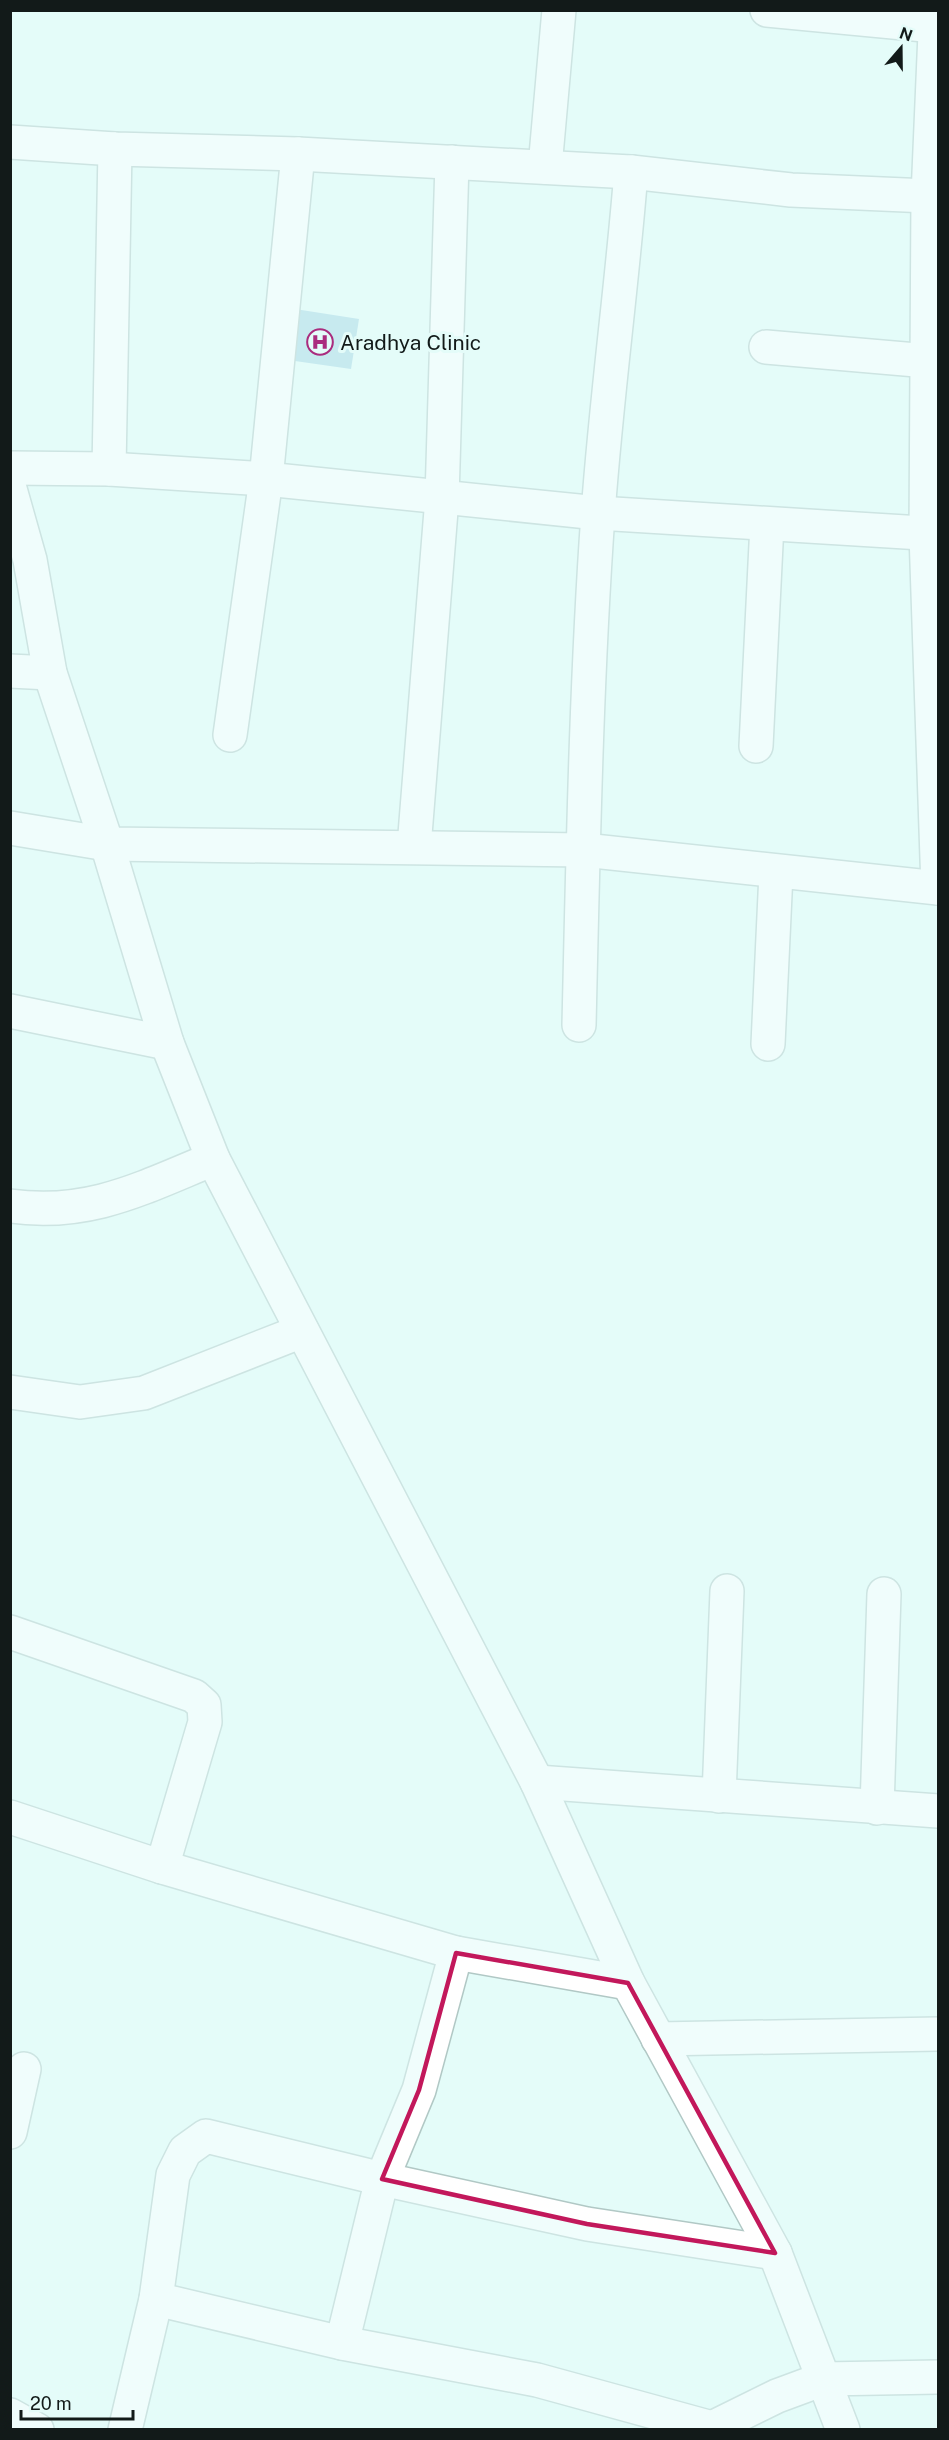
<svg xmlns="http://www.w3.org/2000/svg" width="949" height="2440" font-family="'Public Sans',sans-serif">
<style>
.building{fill:#a5d4e3}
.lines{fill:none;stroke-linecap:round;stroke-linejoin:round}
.minor-casing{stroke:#b1c8c5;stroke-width:36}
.tertiary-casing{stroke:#b1c8c5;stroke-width:36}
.minor{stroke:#fff;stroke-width:33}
.tertiary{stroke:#fff;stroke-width:33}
.marked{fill:none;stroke:#c2185b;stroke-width:4.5;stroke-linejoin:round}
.labels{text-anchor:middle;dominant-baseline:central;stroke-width:6;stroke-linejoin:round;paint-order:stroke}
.poi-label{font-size:21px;fill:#121a19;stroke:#e4fcf9;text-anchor:start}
</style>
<rect width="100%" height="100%" fill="#e4fcf9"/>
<path class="building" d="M295 309 359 319 351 369 288 360Z"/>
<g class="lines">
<g class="minor-casing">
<g id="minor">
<path d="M767 10 935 26"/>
<path d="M936 10 928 196 926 534 938 888"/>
<path d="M10 142 115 149 298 154 631 172 791 190 928 196"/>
<path d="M545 167 559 10"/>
<path d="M766 347 928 361"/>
<path d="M10 468 109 469 266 479 598 513 938 534"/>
<path d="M109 469 115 149"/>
<path d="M10 671 50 673"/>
<path d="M230 735 266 479 298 154"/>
<path d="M756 746 767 524"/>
<path d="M10 828 107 844 584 850 938 888"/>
<path d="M414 847 442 498 452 162"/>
<path d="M10 1011 167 1043"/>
<path d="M579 1025C583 855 586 684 598 514 606 400 622 286 631 172"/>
<path d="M768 1044 776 873"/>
<path d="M10 1206C89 1217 142 1188 213 1159"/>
<path d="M10 1392 80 1402 144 1393 302 1331"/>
<path d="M10 1632 194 1696 204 1705 205 1722 162 1867"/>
<path d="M537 1782 938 1811"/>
<path d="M719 1796 727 1591"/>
<path d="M877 1808 884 1594"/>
<path d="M10 1817 162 1867 456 1953 628 1983"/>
<path d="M658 2039 938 2034"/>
<path d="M10 2132 24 2069"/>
<path d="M156 2299 342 2343 537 2380 712 2428"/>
<path d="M342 2343 382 2179 419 2090 456 1953"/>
<path d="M10 2415 37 2430"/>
<path d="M125 2430 156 2299 173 2175 185 2151 206 2136 382 2179 587 2224 775 2253"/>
<path d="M708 2430 777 2396 823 2379 938 2377"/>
</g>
</g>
<g class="tertiary-casing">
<path id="tertiary" d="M10 489 30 560 50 673 107 844 167 1043 213 1159 537 1782 628 1983 775 2253 843 2430"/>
</g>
<use href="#minor" class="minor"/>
<use href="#tertiary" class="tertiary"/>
</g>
<path d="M0 0H949V2440H0ZM456 1953 628 1983 775 2253 587 2224 382 2179 419 2090Z" fill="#e4fcf9" fill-opacity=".55" fill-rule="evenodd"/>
<path class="marked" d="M456 1953 628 1983 775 2253 587 2224 382 2179 419 2090Z"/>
<defs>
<g id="hospital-ring" transform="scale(1.35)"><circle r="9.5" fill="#e4fcf9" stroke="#aa2c7e" stroke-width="1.5"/><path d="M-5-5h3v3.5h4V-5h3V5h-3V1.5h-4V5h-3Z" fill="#aa2c7e"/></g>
</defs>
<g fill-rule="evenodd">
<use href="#hospital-ring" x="320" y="342"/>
</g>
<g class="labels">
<g class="poi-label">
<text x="340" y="342">Aradhya Clinic</text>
</g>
</g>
<rect width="949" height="2440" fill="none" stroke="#121a19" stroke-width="24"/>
<g transform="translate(901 48) rotate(20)" stroke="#e4fcf9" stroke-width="4.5" paint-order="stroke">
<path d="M0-4.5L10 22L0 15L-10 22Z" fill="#121a19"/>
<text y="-9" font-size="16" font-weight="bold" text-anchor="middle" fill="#121a19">N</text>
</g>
<path d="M21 2410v9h112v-9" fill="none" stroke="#121a19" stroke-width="3"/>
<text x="30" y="2410" font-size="18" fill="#121a19" stroke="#e4fcf9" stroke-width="4.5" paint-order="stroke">20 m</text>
</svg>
